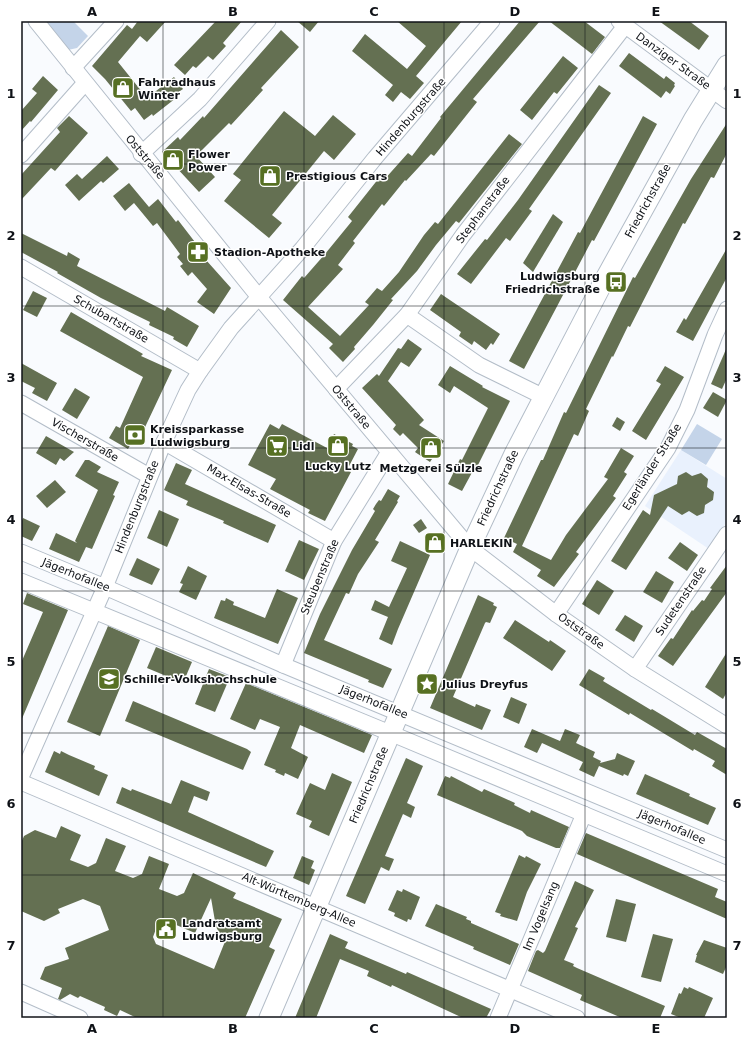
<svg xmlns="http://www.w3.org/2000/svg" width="748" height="1039" font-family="'DejaVu Sans',sans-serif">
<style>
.built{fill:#e9f1fd}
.green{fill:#c4d4e9}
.building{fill:#647052;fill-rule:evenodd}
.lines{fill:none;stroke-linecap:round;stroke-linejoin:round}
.minor-casing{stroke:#b3bdc8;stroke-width:17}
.major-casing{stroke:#b3bdc8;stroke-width:21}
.minor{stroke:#fff;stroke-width:15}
.major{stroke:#fff;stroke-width:19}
.grid{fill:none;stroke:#0f1217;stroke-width:1;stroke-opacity:0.55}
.labels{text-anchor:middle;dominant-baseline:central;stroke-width:3;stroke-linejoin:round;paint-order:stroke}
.street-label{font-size:11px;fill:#0f1217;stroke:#fff}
.poi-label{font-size:11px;font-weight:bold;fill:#0f1217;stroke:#fff;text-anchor:start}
.neatline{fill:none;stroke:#0f1217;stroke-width:1.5}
.grid-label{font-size:13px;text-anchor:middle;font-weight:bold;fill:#0f1217}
</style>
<rect width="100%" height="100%" fill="#f9fbfe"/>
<path class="built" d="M681 450 727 479V521L709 549 645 506Z"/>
<g class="green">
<path d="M45 21H73L88 36 77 48 68 50Z"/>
<path d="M697 424 722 439 706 465 681 450Z"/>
</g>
<g class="building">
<path d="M138 21H166L147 42 140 36 118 62 147 98 174 77 183 89 174 95 176 98 153 116 152 114 144 120 135 108 131 111 105 79 92 66 127 25 132 29Z"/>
<path d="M216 21H242L223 43 226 46 213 60 208 56 196 68 193 66 185 75 174 65Z"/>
<path d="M297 21H319L310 32Z"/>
<path d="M397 21H462L416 76 424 83 410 99 401 92 393 102 385 95 393 85 352 51 365 34 407 69 426 46Z"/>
<path d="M520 21H540L473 99 477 102 434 156 431 154 406 181 405 180 384 206 382 204 353 241 355 243 338 265 343 269 308 307 340 336 369 305 365 302 377 288 382 291 399 272 424 235 435 222 438 224 509 134 522 144 459 223 456 221 436 245 417 271 391 299 393 300 373 325 354 347 355 349 343 362 329 348 333 344 283 300 302 276 304 278 325 254 352 221 348 217 379 178 383 181 408 153 412 156 441 118 440 117Z"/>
<path d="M549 21H584L605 37 592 54Z"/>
<path d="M659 21H689L709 36 699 50Z"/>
<path d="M281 30 299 47 261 88 263 90 231 125 229 123 196 156 215 177 199 192 162 152 178 137 180 140 203 116 204 118Z"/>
<path d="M629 53 664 79 666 76 675 83 674 85 675 86 670 94 666 91 661 98 619 66Z"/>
<path d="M563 56 578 68 557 94 554 92 532 120 520 110Z"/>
<path d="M43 76 58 90 31 122 30 121 21 131V111L37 93 32 89Z"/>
<path d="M599 85 611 93 529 209 532 211 510 241 506 238 471 284 457 274 485 239 487 240 518 200Z"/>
<path d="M284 111 315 136 333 115 356 134 334 160 324 151 272 215 282 223 269 238 224 201 241 180 233 174Z"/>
<path d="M69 116 88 133 55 171 51 168 21 200V175L60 132 57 128Z"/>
<path d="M643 116 657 124 594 241 592 240 524 369 509 361 578 232 580 233Z"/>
<path d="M727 123V153L714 178 711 177 685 224 683 223 630 327 628 326 613 357 612 356 586 409 589 411 578 436 574 434 522 546 551 560 566 535 608 479 604 477 621 448 634 456 624 472 627 474 613 496 616 498 576 552 579 554 554 587 537 576 541 570 513 552 517 544 504 538 541 460H543L564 412 566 413 633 277 635 278 691 179Z"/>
<path d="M107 156 119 169 103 183 101 181 79 201 65 185 77 174 82 179Z"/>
<path d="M129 183 149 207 158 199 176 222 178 220 208 259 206 260 231 288 214 314 197 302 207 289 192 272 188 276 180 266 183 264 177 257 180 254 157 223 153 226 134 203 125 211 113 196Z"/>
<path d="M553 214 563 222 533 272 523 263Z"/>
<path d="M21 233 67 256 68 252 80 259 77 266 165 311 167 307 199 326 187 347 173 339 174 337 149 325 150 322 101 298 57 273 58 272 21 252Z"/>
<path d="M727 248V277L693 341 676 332 684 318 686 320Z"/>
<path d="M33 291 47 298 37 317 23 310Z"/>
<path d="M441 294 500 334 493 345 491 343 486 350 474 341 472 345 459 336 461 332 430 310Z"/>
<path d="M71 312 143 354 141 356 172 370 138 442 133 440 128 449 109 438 116 426 120 428 143 377 60 331Z"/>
<path d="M408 339 422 349 409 367 401 362 388 381 424 420 419 425 444 441 430 462 415 452 418 448 403 433 400 436 393 429 396 425 362 388 377 374 379 376 398 348 401 349Z"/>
<path d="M727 347V378L722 389 711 384Z"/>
<path d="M21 363 57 383 47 401 32 393 35 388 21 381Z"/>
<path d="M450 366 483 386 482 387 510 401 477 467H475L462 491 448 484 460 459 462 460 488 408 454 386 450 393 438 385Z"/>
<path d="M665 366 684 377 646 440 632 431 661 384 656 381Z"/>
<path d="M75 388 90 397 77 419 62 410Z"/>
<path d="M713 392 727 400 718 417 703 408Z"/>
<path d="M617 417 625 422 620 431 612 426Z"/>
<path d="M270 424 279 429 282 424 327 448 334 434 353 444 352 446 358 449 347 470 351 472 325 521 308 513 310 510 270 489 276 479 248 465Z"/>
<path d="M46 436 74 452 64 461 60 458 56 465 36 453Z"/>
<path d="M85 460H89L101 467 97 472 119 482 113 495 115 496 92 549 86 547 79 562 49 549 56 533 77 543 75 541 98 490 75 476Z"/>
<path d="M176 463 192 470 185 484 276 525 268 543 223 523 224 521 186 505 188 501 164 490Z"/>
<path d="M686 472 692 476 701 473 708 479 707 487 714 492 713 500 705 505 704 513 697 516 689 511 682 515 668 506 626 570 611 561 643 510 650 515 654 495 677 484 678 476Z"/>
<path d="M55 480 66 492 47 508 36 496Z"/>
<path d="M388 489 400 496 397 501 398 502 375 540 379 542 358 574 349 594 346 593 324 640 392 669 383 688 368 682 369 680 304 653 320 614 352 550 375 511 373 509 376 504 379 500 381 501Z"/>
<path d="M159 510 179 519 167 547 147 538Z"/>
<path d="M23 518 40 526 32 541 21 536V523Z"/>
<path d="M421 519 427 528 419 533 413 525Z"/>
<path d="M299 540 319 549 304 580 285 571Z"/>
<path d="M400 541 430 555 398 629 392 645 379 639 388 617 371 610 375 600 389 607 407 568 391 561Z"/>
<path d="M680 542 698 555 687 571 668 558Z"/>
<path d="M137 558 160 569 152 585 129 575Z"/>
<path d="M727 565V592L673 666 658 656 671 638 673 639 692 610 693 611 702 600 704 601 712 589 710 588Z"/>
<path d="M188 566 207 576 196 600 179 592 183 584 180 583Z"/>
<path d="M656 571 674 582 662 603 643 592Z"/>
<path d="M597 580 614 591 599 615 582 604Z"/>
<path d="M277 589 298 598 278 644 214 618 221 600 225 601 226 598 234 602 233 605 236 606 265 618Z"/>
<path d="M27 593 68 610 21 721V663L43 612 23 604Z"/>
<path d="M478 595 494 603 493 605 497 607 490 623 486 622 485 623 453 697 475 707 476 704 491 710 482 730 430 708Z"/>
<path d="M625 615 643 626 634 642 615 630Z"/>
<path d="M515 620 549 642 550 640 566 651 552 671 503 638Z"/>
<path d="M108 626 140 640 100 736 67 722Z"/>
<path d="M156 647 192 662 183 683 147 668Z"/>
<path d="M727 652V692L723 699 705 687Z"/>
<path d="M209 669 230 677 215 712 195 704Z"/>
<path d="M589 669 605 678 603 681 651 710 652 709 695 735 697 732 727 749V775L712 766 715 761 694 749 693 751 630 713 629 715 579 685Z"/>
<path d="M246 683 372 735 364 753 300 725 291 748 308 757 298 779 285 773 284 776 275 772 276 770 264 765 280 727 260 719 255 730 230 719Z"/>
<path d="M511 697 527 704 519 724 503 717Z"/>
<path d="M133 701 247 749 251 752 243 770 125 721Z"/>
<path d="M532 729 560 741 565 729 580 735 576 743 595 752 593 757 601 761 600 763 615 759 617 753 635 761 628 776 624 774 623 776 599 766 594 777 579 770 583 762 542 743 537 753 524 747Z"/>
<path d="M54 751 60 754 61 751 69 755 95 766 94 769 108 775 99 796 45 772Z"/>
<path d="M406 758 423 766 407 803 415 807 411 818 403 814 385 856 394 859 389 871 381 867 365 904 346 896Z"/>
<path d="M332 773 352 782 329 836 309 827 312 821 296 814 310 783 325 790Z"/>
<path d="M645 774 690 794 689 796 716 808 708 825 636 794Z"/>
<path d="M445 776 450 778 451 776 482 792 484 789 515 803 514 805 530 813 531 810 569 827 560 848H556L527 836 522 831 437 795Z"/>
<path d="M181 780 210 792 207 801 194 796 188 812 274 851 266 867 116 803 122 787 131 791 132 789 171 804Z"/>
<path d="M61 826 81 835 70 860 88 867 96 863 106 838 126 846 115 871 133 878 142 874 149 856 169 864 159 889 177 896 184 893 193 873 236 893 233 898 282 919 269 947 275 950 245 1018H137L120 1010 117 1016 104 1010 105 1007 80 996 78 998 70 994 60 1000 58 999 62 988 40 979 45 967 69 959 65 948 109 930 100 906 83 899 58 909 60 913 44 921 21 911V843L24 836 35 830 56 838ZM211 898 216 927 219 932 226 939 214 969 156 944 153 937 160 918 195 933Z"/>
<path d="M586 833 718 889 715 897 727 902V919L577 854Z"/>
<path d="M519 855 525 858 526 856 541 864 527 892 517 921 500 916 501 914 495 912Z"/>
<path d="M302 856 314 861 311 868 315 870 309 885 293 878Z"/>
<path d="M575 881 594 890 575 927 578 928 564 960 574 964 573 966 577 968 665 1006 660 1018H622L580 1000 582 995 528 971 536 951 538 950 543 953 545 951Z"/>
<path d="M403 889 420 897 411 920 408 919 407 922 394 916 395 913 388 910 397 890 402 892Z"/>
<path d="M616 899 636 904 626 942 606 937Z"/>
<path d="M436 904 467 917 466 919 471 921V923L519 944 510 965 473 949 474 947 425 926Z"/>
<path d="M330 934 348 942 345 948 406 974 407 972 491 1009 486 1018H463L392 985 391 987 367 976 369 971 340 959 316 1018H295Z"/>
<path d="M653 934 673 939 661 982 641 977Z"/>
<path d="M704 940 727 948V965L723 974 695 962 697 955H696Z"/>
<path d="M684 987 688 989 689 987 713 998 704 1018H681L671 1014 679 993 681 994Z"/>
</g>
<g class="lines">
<g class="minor-casing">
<g id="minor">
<path d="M36 21 258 296 470 548 556 614 635 669 727 726"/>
<path d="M619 21 727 101"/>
<path d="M73 68 116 21"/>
<path d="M141 154 200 99 268 21"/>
<path d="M21 155 85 83"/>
<path d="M21 267 200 371"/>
<path d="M407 315 479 365 544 397"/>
<path d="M336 389 407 315 463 235 625 26"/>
<path d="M21 403 149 476"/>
<path d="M164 442 334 541"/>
<path d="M21 552 105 587 283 665 727 850"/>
<path d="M21 581 390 733 727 874"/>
<path d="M556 614 668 448 687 410 715 335 727 309"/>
<path d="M283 665 334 541 389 452"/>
<path d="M635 669 727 534"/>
<path d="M21 777 105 587 164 442 188 390 200 371 231 328 302 249 375 158 492 21"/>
<path d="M21 782 577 1018"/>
<path d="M21 992 80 1018"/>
<path d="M498 1018 584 814"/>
</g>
</g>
<g class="major-casing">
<path id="major" d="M269 1018 470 548 514 454 607 275 693 120 727 65"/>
</g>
<use href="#minor" class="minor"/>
<use href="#major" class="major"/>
</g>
<path class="grid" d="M163 21V1018M304 21V1018M444 21V1018M585 21V1018M21 164H727M21 306H727M21 448H727M21 591H727M21 733H727M21 875H727"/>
<defs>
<g id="shop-square" transform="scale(1.15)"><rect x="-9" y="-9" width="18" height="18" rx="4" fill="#577023" stroke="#fff"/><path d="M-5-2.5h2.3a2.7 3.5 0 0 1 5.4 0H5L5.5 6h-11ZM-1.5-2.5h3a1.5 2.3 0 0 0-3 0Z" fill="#fff"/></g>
<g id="pharmacy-square" transform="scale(1.15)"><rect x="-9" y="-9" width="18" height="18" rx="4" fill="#577023" stroke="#fff"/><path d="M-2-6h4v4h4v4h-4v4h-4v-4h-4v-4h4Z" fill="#fff"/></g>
<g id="bus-square" transform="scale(1.15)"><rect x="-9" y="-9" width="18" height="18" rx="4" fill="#577023" stroke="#fff"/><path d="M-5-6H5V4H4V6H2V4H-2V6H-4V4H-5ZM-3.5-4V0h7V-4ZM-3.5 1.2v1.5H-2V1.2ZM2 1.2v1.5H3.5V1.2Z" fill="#fff"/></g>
<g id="bank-square" transform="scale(1.15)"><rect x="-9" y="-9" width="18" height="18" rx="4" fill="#577023" stroke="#fff"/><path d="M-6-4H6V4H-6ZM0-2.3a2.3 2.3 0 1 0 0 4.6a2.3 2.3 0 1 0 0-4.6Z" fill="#fff"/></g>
<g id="supermarket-square" transform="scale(1.15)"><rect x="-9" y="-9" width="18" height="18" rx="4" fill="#577023" stroke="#fff"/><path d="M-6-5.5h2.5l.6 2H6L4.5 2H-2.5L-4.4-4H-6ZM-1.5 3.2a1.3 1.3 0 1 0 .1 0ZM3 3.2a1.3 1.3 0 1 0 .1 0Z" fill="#fff"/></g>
<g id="university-square" transform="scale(1.15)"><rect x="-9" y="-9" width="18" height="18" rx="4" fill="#577023" stroke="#fff"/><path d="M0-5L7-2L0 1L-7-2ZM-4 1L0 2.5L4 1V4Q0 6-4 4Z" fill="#fff"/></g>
<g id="sight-square" transform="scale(1.15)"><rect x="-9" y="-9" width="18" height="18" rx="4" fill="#577023" stroke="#fff"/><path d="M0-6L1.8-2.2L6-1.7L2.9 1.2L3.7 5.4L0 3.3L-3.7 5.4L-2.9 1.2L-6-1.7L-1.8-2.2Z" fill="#fff"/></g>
<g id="civic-square" transform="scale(1.15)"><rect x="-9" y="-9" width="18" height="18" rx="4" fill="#577023" stroke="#fff"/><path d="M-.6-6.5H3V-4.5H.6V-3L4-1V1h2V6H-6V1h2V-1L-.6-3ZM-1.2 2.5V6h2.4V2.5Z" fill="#fff"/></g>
</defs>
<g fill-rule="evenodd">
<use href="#shop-square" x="123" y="88"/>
<use href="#shop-square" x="173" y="160"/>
<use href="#shop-square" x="270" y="176"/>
<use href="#pharmacy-square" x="198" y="252"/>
<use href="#bus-square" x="616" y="282"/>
<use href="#bank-square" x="135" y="435"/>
<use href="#supermarket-square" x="277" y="446"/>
<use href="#shop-square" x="338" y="446"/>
<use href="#shop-square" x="431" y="448"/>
<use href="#shop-square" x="435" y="543"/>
<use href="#university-square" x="109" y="679"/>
<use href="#sight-square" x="427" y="684"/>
<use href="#civic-square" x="166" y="929"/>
</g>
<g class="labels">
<g class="street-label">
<text transform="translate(673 61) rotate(36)">Danziger Straße</text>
<text transform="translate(411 117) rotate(-49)">Hindenburgstraße</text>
<text transform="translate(145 157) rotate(50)">Oststraße</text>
<text transform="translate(648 201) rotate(-61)">Friedrichstraße</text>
<text transform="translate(483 210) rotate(-53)">Stephanstraße</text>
<text transform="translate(111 319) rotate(30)">Schubartstraße</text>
<text transform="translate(351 407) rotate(50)">Oststraße</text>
<text transform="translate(85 440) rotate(30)">Vischerstraße</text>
<text transform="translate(652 467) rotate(-58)">Egerländer Straße</text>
<text transform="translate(498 488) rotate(-65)">Friedrichstraße</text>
<text transform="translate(249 491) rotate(30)">Max-Elsas-Straße</text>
<text transform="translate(137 507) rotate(-68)">Hindenburgstraße</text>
<text transform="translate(76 575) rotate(22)">Jägerhofallee</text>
<text transform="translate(320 577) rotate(-67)">Steubenstraße</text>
<text transform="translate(681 601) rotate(-56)">Sudetenstraße</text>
<text transform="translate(581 631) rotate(35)">Oststraße</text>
<text transform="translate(374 702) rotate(22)">Jägerhofallee</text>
<text transform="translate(369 785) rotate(-67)">Friedrichstraße</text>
<text transform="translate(672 827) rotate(23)">Jägerhofallee</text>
<text transform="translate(299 900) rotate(23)">Alt-Württemberg-Allee</text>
<text transform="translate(541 916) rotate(-67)">Im Vogelsang</text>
</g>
<g class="poi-label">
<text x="138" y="82">Fahrradhaus<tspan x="138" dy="13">Winter</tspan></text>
<text x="188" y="154">Flower<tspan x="188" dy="13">Power</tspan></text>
<text x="286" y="176">Prestigious Cars</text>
<text x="214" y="252">Stadion-Apotheke</text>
<text x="600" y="276" text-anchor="end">Ludwigsburg<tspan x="600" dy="13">Friedrichstraße</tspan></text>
<text x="150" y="429">Kreissparkasse<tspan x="150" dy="13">Ludwigsburg</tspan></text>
<text x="292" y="446">Lidl</text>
<text x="338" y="466" text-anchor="middle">Lucky Lutz</text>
<text x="431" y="468" text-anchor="middle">Metzgerei Sülzle</text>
<text x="450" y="543">HARLEKIN</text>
<text x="124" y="679">Schiller-Volkshochschule</text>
<text x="442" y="684">Julius Dreyfus</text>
<text x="182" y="923">Landratsamt<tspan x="182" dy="13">Ludwigsburg</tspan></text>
</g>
</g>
<rect width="748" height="1039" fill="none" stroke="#ffffff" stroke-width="44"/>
<rect x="22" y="22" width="704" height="995" class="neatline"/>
<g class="grid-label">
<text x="92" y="16">A</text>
<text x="233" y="16">B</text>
<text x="374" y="16">C</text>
<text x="515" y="16">D</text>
<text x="656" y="16">E</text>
<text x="11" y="98">1</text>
<text x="737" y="98">1</text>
<text x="11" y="240">2</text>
<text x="737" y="240">2</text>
<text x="11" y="382">3</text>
<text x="737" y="382">3</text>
<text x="11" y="524">4</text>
<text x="737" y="524">4</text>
<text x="11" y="666">5</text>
<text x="737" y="666">5</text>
<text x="11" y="808">6</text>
<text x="737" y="808">6</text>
<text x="11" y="950">7</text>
<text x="737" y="950">7</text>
<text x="92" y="1033">A</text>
<text x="233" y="1033">B</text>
<text x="374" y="1033">C</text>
<text x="515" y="1033">D</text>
<text x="656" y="1033">E</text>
</g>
</svg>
